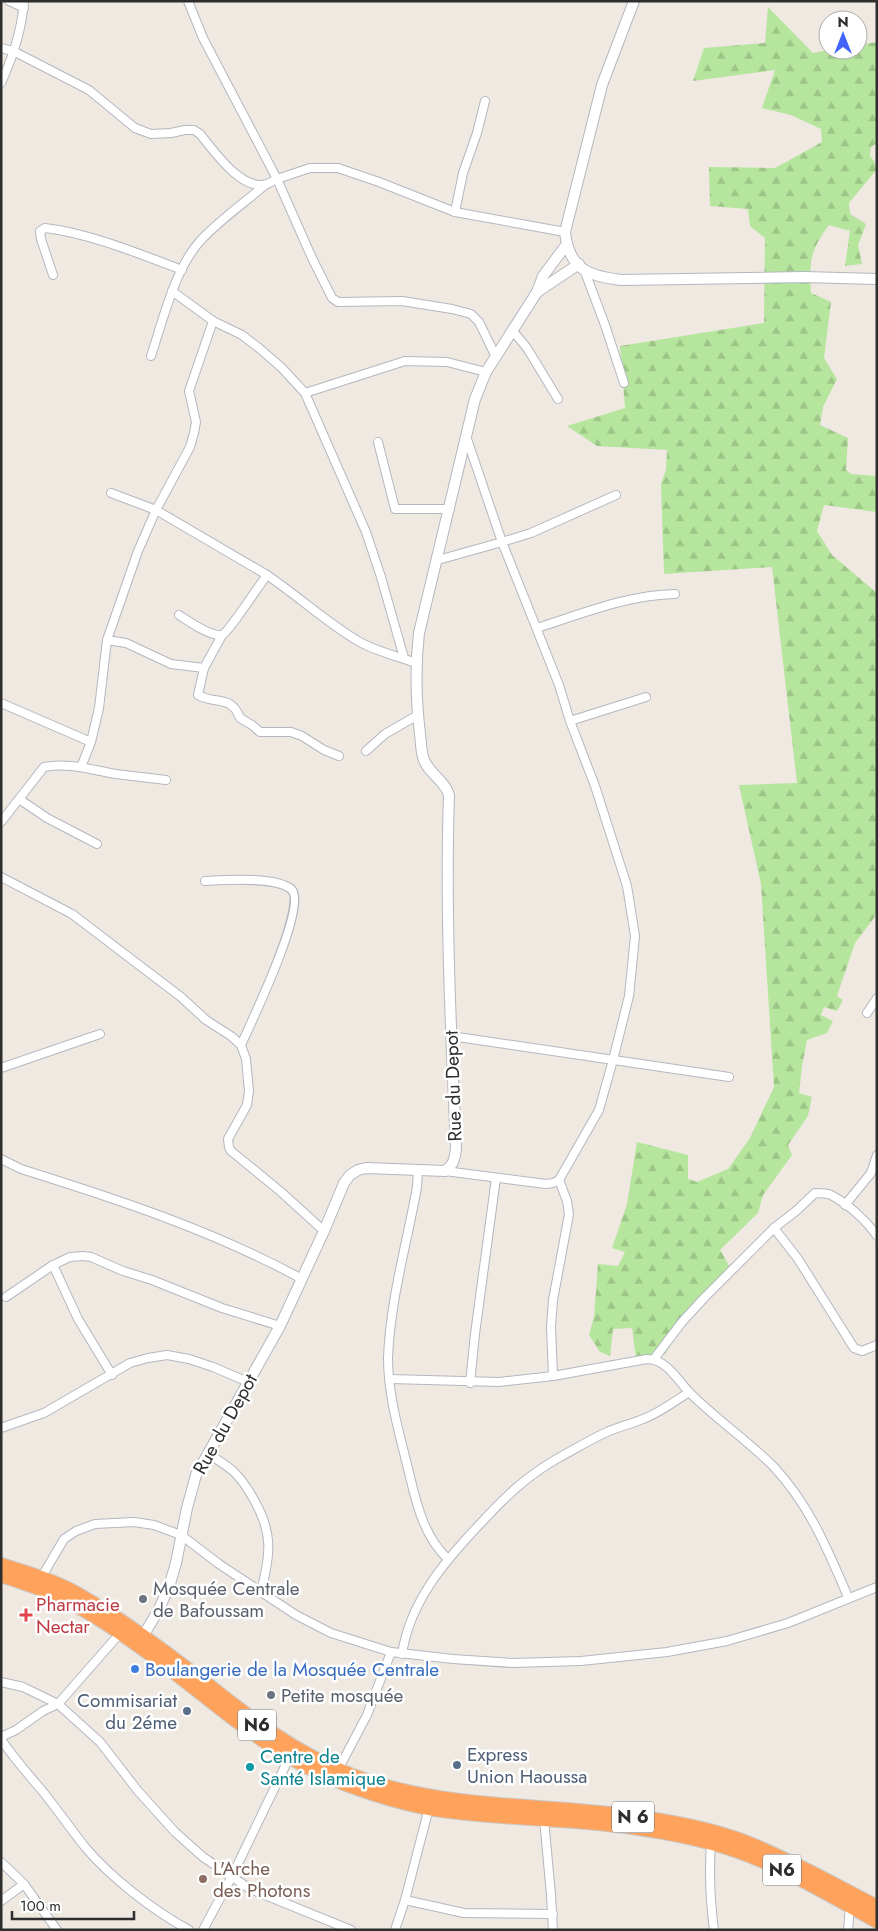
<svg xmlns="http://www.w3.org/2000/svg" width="878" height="1931" font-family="Jost,sans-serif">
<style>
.forest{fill:url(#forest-firs)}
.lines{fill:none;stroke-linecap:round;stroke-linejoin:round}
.street-casing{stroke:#b4b7c1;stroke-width:10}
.secondary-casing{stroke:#b4b7c1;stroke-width:12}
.highway-casing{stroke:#c9c9c9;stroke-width:16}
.street{stroke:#fff;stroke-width:8}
.secondary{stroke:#fff;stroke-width:10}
.highway{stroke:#ffa35c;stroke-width:14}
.worship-dot{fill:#6b7280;stroke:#fff;stroke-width:2}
.health-dot{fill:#e0444e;stroke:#fff;stroke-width:2}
.shop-dot{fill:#3f7fe0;stroke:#fff;stroke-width:2}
.service-dot{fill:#5c6f8a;stroke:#fff;stroke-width:2}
.culture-dot{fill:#0f9aa8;stroke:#fff;stroke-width:2}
.education-dot{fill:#8d6e63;stroke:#fff;stroke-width:2}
.labels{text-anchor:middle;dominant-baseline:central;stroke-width:5;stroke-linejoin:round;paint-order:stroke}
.shield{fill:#fff;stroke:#6d6d6d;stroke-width:1}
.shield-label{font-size:18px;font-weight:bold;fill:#2e2e2e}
.street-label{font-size:19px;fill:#2e2e2e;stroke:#fff}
.worship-label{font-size:19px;fill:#5b616d;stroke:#fff;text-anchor:start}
.health-label{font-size:19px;fill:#be3a42;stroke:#fff;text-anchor:start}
.shop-label{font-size:19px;fill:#366cbe;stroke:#fff;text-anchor:start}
.service-label{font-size:19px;fill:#4e5e75;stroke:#fff;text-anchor:end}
.culture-label{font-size:19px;fill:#0d838f;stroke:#fff;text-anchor:start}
.education-label{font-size:19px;fill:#785e54;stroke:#fff;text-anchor:start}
</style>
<defs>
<pattern id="forest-firs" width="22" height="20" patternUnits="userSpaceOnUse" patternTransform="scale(1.25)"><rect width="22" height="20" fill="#b6e59e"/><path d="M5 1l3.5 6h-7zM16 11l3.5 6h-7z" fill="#9dc588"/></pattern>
</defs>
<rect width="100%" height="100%" fill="#efe9e1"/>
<path class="forest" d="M768 7 813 53 828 50H858V45L877 42V143L871 147 870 156 877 165V169L849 203 850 214 866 224 858 245 862 264 845 266 850 231 829 225C810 251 809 261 811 293L831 302 824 358 837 379 823 407 820 425 848 438 846 470 851 474 877 476V512L824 505 817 531 832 555 877 593V914L855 943 837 996 843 1000 837 1011 824 1007 821 1015 833 1021 827 1033 807 1040 802 1066 799 1093 812 1097 808 1116 788 1145 792 1155 763 1195 758 1213 720 1250 731 1269 674 1340 665 1354 636 1358 632 1328 613 1329 610 1356 600 1352 589 1335 594 1317 598 1264 618 1266 625 1252 612 1248 627 1204 637 1142 688 1155V1179L697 1182 728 1169 750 1138 774 1087 761 884 739 785 797 783 772 567 664 574 661 484 666 470 667 450 597 446 567 426 625 408 620 346 764 323 765 238 750 226 748 209 710 206 709 167 775 168 822 142 821 129 791 115 762 108 775 70 693 81 704 48 765 43Z"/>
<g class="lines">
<g class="street-casing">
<g id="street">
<path d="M9 1 24 8"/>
<path d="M188 1 203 38 277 179 310 168H338L379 182 455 212 565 232"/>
<path d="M1 48 13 51 89 90 135 128 151 134 171 133 185 130H194L200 134C214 151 242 192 267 184 270 183 274 180 277 179L312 258 332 298 338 302 402 301 452 309 471 314 479 322 496 357"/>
<path d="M1 83C12 59 22 28 24 1"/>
<path d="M455 212 463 173 477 133 485 101"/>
<path d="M585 272 605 325 624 383"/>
<path d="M53 275 41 239 40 231 45 228C89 233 140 254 182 270"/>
<path d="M172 291 213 321 242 335 259 348 282 368 305 393 366 532 381 577 404 658"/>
<path d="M512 330 527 348 558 399"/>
<path d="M151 356C163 320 175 268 201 240 220 220 244 203 265 185"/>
<path d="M305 393 405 361 447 362 486 372"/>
<path d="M466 436 502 542 531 533 616 495"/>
<path d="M378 442 395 509H450"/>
<path d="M111 493 156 510 190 447 194 433 196 422 189 391 213 321"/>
<path d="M438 560 502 542 559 685 570 721 595 786 627 886 635 936 629 996 613 1060 599 1110 559 1180 553 1183 546 1184 445 1171"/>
<path d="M179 615C188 621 211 637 222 635 228 633 260 584 267 575 298 596 326 622 358 641 375 651 397 656 416 663"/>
<path d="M537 628C582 614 627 595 675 594"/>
<path d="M222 635 204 668 198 695C215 705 231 694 240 718L252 725 260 732H291L302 736 324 750 339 756"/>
<path d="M107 640 126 643 171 664 204 668"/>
<path d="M1 703 91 742"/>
<path d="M570 721 646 697"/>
<path d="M366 751 385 734 418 715"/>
<path d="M81 767 91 742 99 708 107 640 138 551 156 510 267 575"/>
<path d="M19 799 47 818 97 844"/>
<path d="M1 822 44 767C68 762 92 770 116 774 133 776 149 778 166 780"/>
<path d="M1 877 72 914 181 997 206 1020 231 1036 241 1045 246 1059 249 1091 247 1105 228 1139 229 1147 231 1151 280 1191 324 1231"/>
<path d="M205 881C224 880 275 876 291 889 309 903 250 1025 241 1045"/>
<path d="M867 1013 877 998"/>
<path d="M451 1036 729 1077"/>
<path d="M1 1068 100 1034"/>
<path d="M1 1159 21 1169C117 1199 214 1231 302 1279"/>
<path d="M418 1169 417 1187C407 1243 390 1301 388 1358 388 1398 401 1439 410 1477 417 1506 425 1538 448 1559"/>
<path d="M845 1205 871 1173 877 1155"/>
<path d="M774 1228 796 1211 815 1193C820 1193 826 1193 831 1195 848 1204 866 1220 877 1236"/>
<path d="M53 1265 78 1319 112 1375"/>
<path d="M6 1297 53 1265 70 1257 83 1256 91 1257 123 1271 152 1280 222 1308 280 1326"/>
<path d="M654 1359 682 1322 705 1297 774 1228 798 1259 854 1348 862 1351 877 1345"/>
<path d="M553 1376 551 1327 553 1300 569 1214 567 1201 559 1180"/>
<path d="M390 1379 499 1382 553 1376 647 1359C667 1359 678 1381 690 1393 716 1419 747 1440 773 1466 809 1504 828 1550 848 1597"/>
<path d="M470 1383 475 1334 496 1178"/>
<path d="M1 1428 44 1413 130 1363 148 1358 167 1355 189 1359 213 1367 248 1382"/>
<path d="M207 1453C216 1459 227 1465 235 1473 242 1480 248 1489 253 1498 273 1532 271 1554 261 1591"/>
<path d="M41 1578 64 1539 76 1531 95 1524 134 1522 154 1525 181 1535 219 1564 296 1615 331 1633 391 1652 453 1659 512 1663 581 1661 667 1652 727 1641 788 1623 877 1587"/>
<path d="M402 1654C410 1602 444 1562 479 1525 505 1497 526 1476 560 1457 575 1449 591 1439 607 1432 618 1427 631 1424 643 1419 659 1413 674 1402 689 1392"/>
<path d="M1 1682 23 1687 58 1704 100 1742 138 1791 175 1832 203 1857 250 1889 351 1930"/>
<path d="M1 1737 16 1730 43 1711 58 1704 122 1631"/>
<path d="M1 1739C14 1759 29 1775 44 1793 58 1811 71 1829 85 1847 111 1878 154 1911 189 1930"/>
<path d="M338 1770 367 1715 391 1652"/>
<path d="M544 1819 551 1895 553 1930"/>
<path d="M711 1843C709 1872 710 1900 714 1930"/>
<path d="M1 1862 24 1884 57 1930"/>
<path d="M405 1900 464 1913 553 1914"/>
<path d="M1 1901 24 1884"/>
<path d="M203 1930 232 1876 291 1754"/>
<path d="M395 1930 405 1900 429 1808"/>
<path d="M848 1930 850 1906"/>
</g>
</g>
<g class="secondary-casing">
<g id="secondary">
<path d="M634 1 602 85 565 232C569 269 588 276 621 280L804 277 877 279"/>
<path d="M537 292 579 264"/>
<path d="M140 1641 158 1611 169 1587 176 1563 187 1508 196 1475 280 1326 324 1231 344 1183 350 1175 358 1170 366 1168 445 1171C454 1165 455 1158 456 1148 451 1030 445 913 449 795 445 780 427 773 423 757 421 750 421 742 420 734 416 700 415 667 419 633L475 399 486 372 537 292 543 276 567 244"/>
</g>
</g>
<g class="highway-casing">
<g id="highway">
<path d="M1 1565C27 1573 54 1581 77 1594 121 1619 161 1649 200 1679 248 1717 292 1752 350 1775 446 1812 549 1803 649 1819 682 1824 716 1831 747 1843 792 1861 834 1885 877 1907"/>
<path d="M1 1575C24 1583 48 1590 69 1601 92 1614 116 1629 138 1645 208 1694 263 1753 346 1784 373 1794 401 1803 429 1808 501 1820 574 1817 645 1829 685 1835 725 1844 761 1860 801 1877 839 1900 877 1921"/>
</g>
</g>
<use href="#street" class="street"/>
<use href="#secondary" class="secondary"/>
<use href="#highway" class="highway"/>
</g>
<g class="worship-dot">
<circle cx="143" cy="1599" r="5"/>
<circle cx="271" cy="1695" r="5"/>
</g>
<path class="health-dot" d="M23.5 1607.5h5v5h5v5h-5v5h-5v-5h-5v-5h5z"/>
<circle class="shop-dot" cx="135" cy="1669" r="5"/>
<g class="service-dot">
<circle cx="187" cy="1711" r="5"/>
<circle cx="457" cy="1765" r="5"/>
</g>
<circle class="culture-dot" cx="250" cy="1767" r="5"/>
<circle class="education-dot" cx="203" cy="1879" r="5"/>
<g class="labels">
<g class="shield">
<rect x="238" y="1709.5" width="38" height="31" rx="4"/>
<rect x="612" y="1801.5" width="42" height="31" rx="4"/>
<rect x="763" y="1854.5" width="38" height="31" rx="4"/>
</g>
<g class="shield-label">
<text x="257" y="1725">N6</text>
<text x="633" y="1817">N 6</text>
<text x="782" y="1870">N6</text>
</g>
<g class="street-label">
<text transform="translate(453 1086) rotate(-92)">Rue du Depot</text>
<text transform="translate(225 1424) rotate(-61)">Rue du Depot</text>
</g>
<g class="worship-label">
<text x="153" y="1588">Mosquée Centrale<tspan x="153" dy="22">de Bafoussam</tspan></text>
<text x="281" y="1695">Petite mosquée</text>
</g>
<g class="health-label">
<text x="36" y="1604">Pharmacie<tspan x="36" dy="22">Nectar</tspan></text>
</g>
<g class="shop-label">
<text x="145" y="1669">Boulangerie de la Mosquée Centrale</text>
</g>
<g class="service-label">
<text x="177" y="1700">Commisariat<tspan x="177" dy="22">du 2éme</tspan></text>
<text x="467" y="1754" text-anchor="start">Express<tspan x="467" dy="22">Union Haoussa</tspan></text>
</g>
<g class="culture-label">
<text x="260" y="1756">Centre de<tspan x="260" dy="22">Santé Islamique</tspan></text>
</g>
<g class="education-label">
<text x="213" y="1868">L'Arche<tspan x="213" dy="22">des Photons</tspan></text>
</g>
</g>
<rect width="878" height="1931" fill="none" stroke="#2e2e2e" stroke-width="5"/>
<g transform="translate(843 35)"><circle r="24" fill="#ffffff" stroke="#ababab"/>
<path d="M0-4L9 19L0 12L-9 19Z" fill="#4264fb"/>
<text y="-8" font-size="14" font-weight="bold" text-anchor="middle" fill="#2e2e2e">N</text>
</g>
<path d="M12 1911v8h122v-8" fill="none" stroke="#2e2e2e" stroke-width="2.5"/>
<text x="20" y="1911" font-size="15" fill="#2e2e2e" stroke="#ffffff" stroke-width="4" paint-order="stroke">100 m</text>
</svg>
